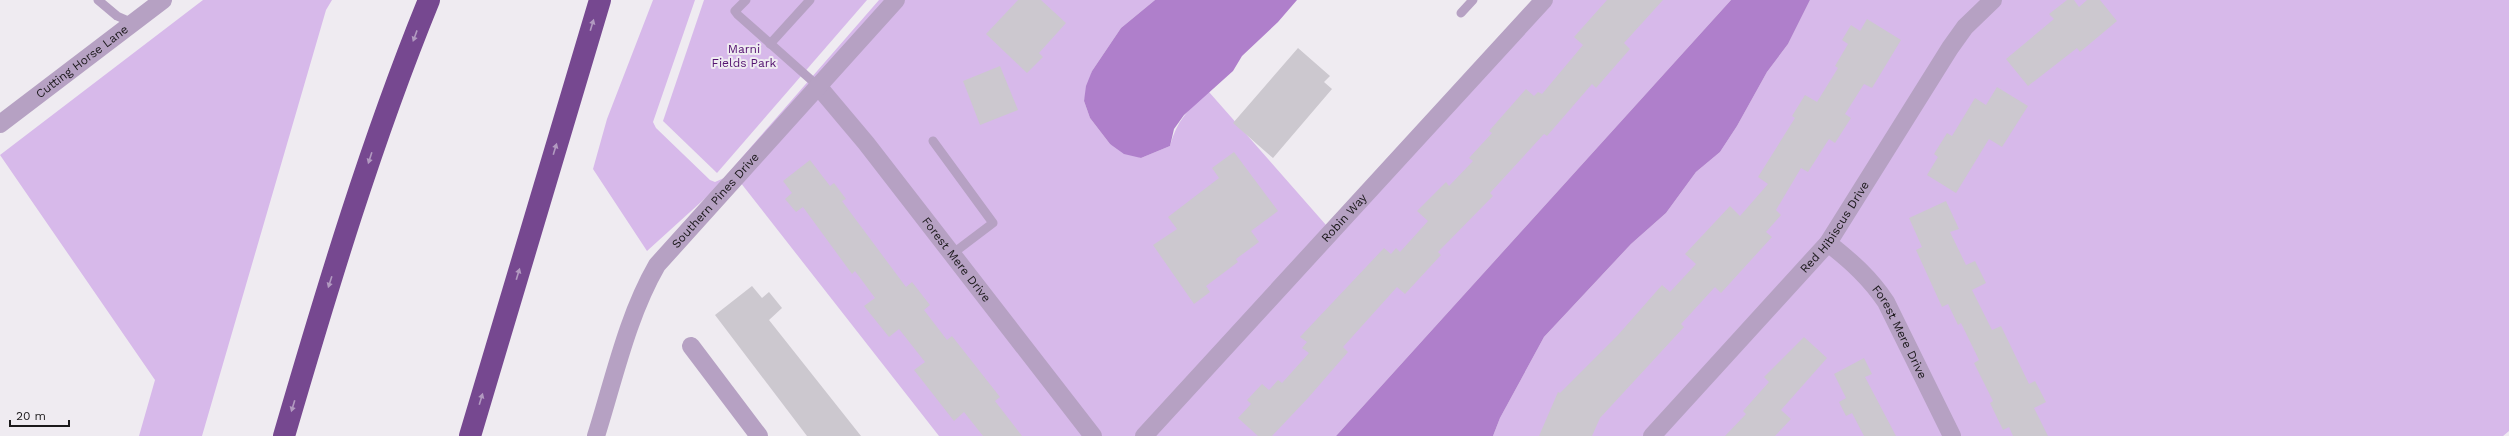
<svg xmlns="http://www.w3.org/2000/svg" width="2509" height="436" font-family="'Work Sans',sans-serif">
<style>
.green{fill:#d7b9ea}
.water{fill:#af7fcb}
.building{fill:#ccc8cf}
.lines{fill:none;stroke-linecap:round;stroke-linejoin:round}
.lane{stroke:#b6a1c3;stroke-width:9}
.street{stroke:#b6a1c3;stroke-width:18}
.highway{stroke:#764890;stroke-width:22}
.oneway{fill:#b29ac0}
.labels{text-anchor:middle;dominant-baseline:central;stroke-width:4;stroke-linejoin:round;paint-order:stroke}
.park-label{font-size:12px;fill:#541370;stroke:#efebf1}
.street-label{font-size:12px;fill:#1b191b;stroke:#efebf1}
</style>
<rect width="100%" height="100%" fill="#efebf1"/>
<g class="green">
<path d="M203 0H332L326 10 202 436H139L155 380 0 155Z"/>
<path d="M653 0H695L653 122 656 128 710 180 715 182 724 178 879 0H1155L1121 28 1092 71 1084 101 1090 118 1110 144 1141 158 1170 146C1176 122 1189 107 1209 92L1326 225 1537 0H1731L1336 436H939L733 173 647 251 593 169 607 119Z"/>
<path d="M704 0H867L717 173 663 121Z"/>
<path d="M1810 0H2509V431L2503 436H1493L1500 418 1544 337 1631 244 1666 213 1696 172 1720 152 1737 126 1767 72 1788 44Z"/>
</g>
<g class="water">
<path d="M1155 0H1297L1278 22 1242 56 1233 71 1184 115 1174 129 1170 146 1141 158 1124 154 1110 144 1090 118 1084 101 1086 86 1092 71 1121 28Z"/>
<path d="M1731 0H1810L1788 44 1767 72 1737 126 1720 152 1696 172 1666 213 1631 244 1544 337 1500 418 1493 436H1336Z"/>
</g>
<g class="building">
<path d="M1018 0H1041L1066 23 1039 53 1043 57 1027 73 986 34Z"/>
<path d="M1607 0H1663L1624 43 1630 49 1596 88 1592 84 1547 136 1544 134 1490 193 1493 196 1438 252 1441 255 1405 294 1397 287 1343 347 1348 352 1308 398 1272 436H1258L1238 418 1251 404 1247 400 1262 384 1269 390 1278 380 1282 383 1309 353 1302 348 1307 342 1300 337 1384 248 1391 254 1396 248 1400 252 1428 221 1417 211 1446 182 1449 186 1473 161 1469 158 1492 133 1489 131 1526 89 1534 96 1538 92 1542 94 1583 45 1574 37Z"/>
<path d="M2067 0H2074L2079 7 2087 0H2100L2117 21 2080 52 2077 48 2028 86 2006 59 2054 19 2049 14Z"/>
<path d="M1867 19 1901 40 1872 88 1864 84 1845 114 1851 118 1835 143 1829 139 1808 172 1801 168 1776 210 1781 215 1766 232 1772 237 1721 293 1715 287 1681 324 1684 327 1600 418 1592 436H1539L1558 392 1560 393 1618 335 1662 285 1670 292 1696 264 1685 254 1730 206 1740 216 1768 184 1758 177 1795 118 1792 116 1805 95 1817 102 1838 68 1835 66 1848 44 1842 40 1851 25 1860 31Z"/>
<path d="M1298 48 1330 76 1324 82 1332 89 1273 158 1233 123Z"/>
<path d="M1000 66 1018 110 980 125 963 81Z"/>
<path d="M1997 87 2028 106 2002 147 1989 139 1956 193 1927 175 1938 157 1934 154 1947 133 1952 136 1975 98 1986 105Z"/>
<path d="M1234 152 1278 211 1251 231 1259 242 1236 259 1238 262 1206 286 1210 292 1194 304 1153 245 1177 229 1168 217 1219 178 1212 168Z"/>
<path d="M810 160 830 186 834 183 846 199 842 201 906 287 912 282 930 305 924 310 947 340 952 336 1000 397 995 401 1022 436H983L964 412 954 421 914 370 925 362 899 329 889 337 864 306 875 298 855 271 852 274 803 207 796 212 785 199 792 193 783 181Z"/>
<path d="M1946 201 1959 229 1950 232 1966 265 1975 261 1986 283 1972 290 1992 330 2001 326 2029 384 2035 381 2046 402 2034 408 2048 436H2013L2009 427 2003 430 1990 403 1993 401 1974 363 1979 360 1961 323 1958 325 1948 304 1942 307 1916 250 1922 247 1909 218Z"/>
<path d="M752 286 762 298 769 292 782 308 769 320 861 436H807L715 315Z"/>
<path d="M1804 337 1827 358 1781 410 1791 419 1775 436H1725L1746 414 1743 411 1769 382 1764 377Z"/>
<path d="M1864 358 1872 374 1865 377 1896 436H1864L1852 413 1846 416 1839 402 1846 398 1834 374Z"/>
</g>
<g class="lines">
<g class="lane">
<path d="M98 0 117 16 133 23"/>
<path d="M746 0 735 11 738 15 818 86"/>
<path d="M1461 13 1473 0"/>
<path d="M770 44 810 0"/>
<path d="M933 141 993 223 952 254"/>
</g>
<g class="street">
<path id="s1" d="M818 86 866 143 1093 436"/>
<path id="s2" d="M0 124 163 0"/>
<path id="s3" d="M1828 243C1851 261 1870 278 1886 302L1952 436"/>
<path d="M691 346 759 436"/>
<path id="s4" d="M596 436C614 379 627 317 657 265L896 0"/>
<path id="s5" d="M1144 436 1544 0"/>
<path id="s6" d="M1652 436 1828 243 1950 48 1965 27 1993 0"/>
</g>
<g class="highway">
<path d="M284 436C327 289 371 142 429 0"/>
<path d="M470 436 600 0"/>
</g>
</g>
<defs><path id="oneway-solid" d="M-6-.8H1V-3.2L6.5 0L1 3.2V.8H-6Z"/></defs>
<g class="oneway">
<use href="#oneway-solid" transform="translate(592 25) rotate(-73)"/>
<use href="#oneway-solid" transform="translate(415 36) rotate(110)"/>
<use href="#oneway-solid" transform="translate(555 149) rotate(-73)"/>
<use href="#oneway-solid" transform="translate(370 158) rotate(108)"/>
<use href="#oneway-solid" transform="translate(518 274) rotate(-73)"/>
<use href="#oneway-solid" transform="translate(330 282) rotate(108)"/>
<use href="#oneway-solid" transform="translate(481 399) rotate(-73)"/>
<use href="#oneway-solid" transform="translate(293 406) rotate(107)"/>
</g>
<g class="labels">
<g class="park-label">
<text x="744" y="49">Marni<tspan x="744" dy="14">Fields Park</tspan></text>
</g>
<g class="street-label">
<text stroke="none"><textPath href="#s2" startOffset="103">Cutting Horse Lane</textPath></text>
<text stroke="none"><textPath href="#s4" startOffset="269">Southern Pines Drive</textPath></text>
<text stroke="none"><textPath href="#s5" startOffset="296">Robin Way</textPath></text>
<text stroke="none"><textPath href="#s6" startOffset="278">Red Hibiscus Drive</textPath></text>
<text stroke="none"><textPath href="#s1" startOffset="222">Forest Mere Drive</textPath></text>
<text stroke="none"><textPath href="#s3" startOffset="116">Forest Mere Drive</textPath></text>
</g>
</g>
<path d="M10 420v6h59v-6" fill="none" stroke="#1b191b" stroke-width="2"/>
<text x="16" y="420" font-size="12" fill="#1b191b" stroke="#efebf1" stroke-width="3" paint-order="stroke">20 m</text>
</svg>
